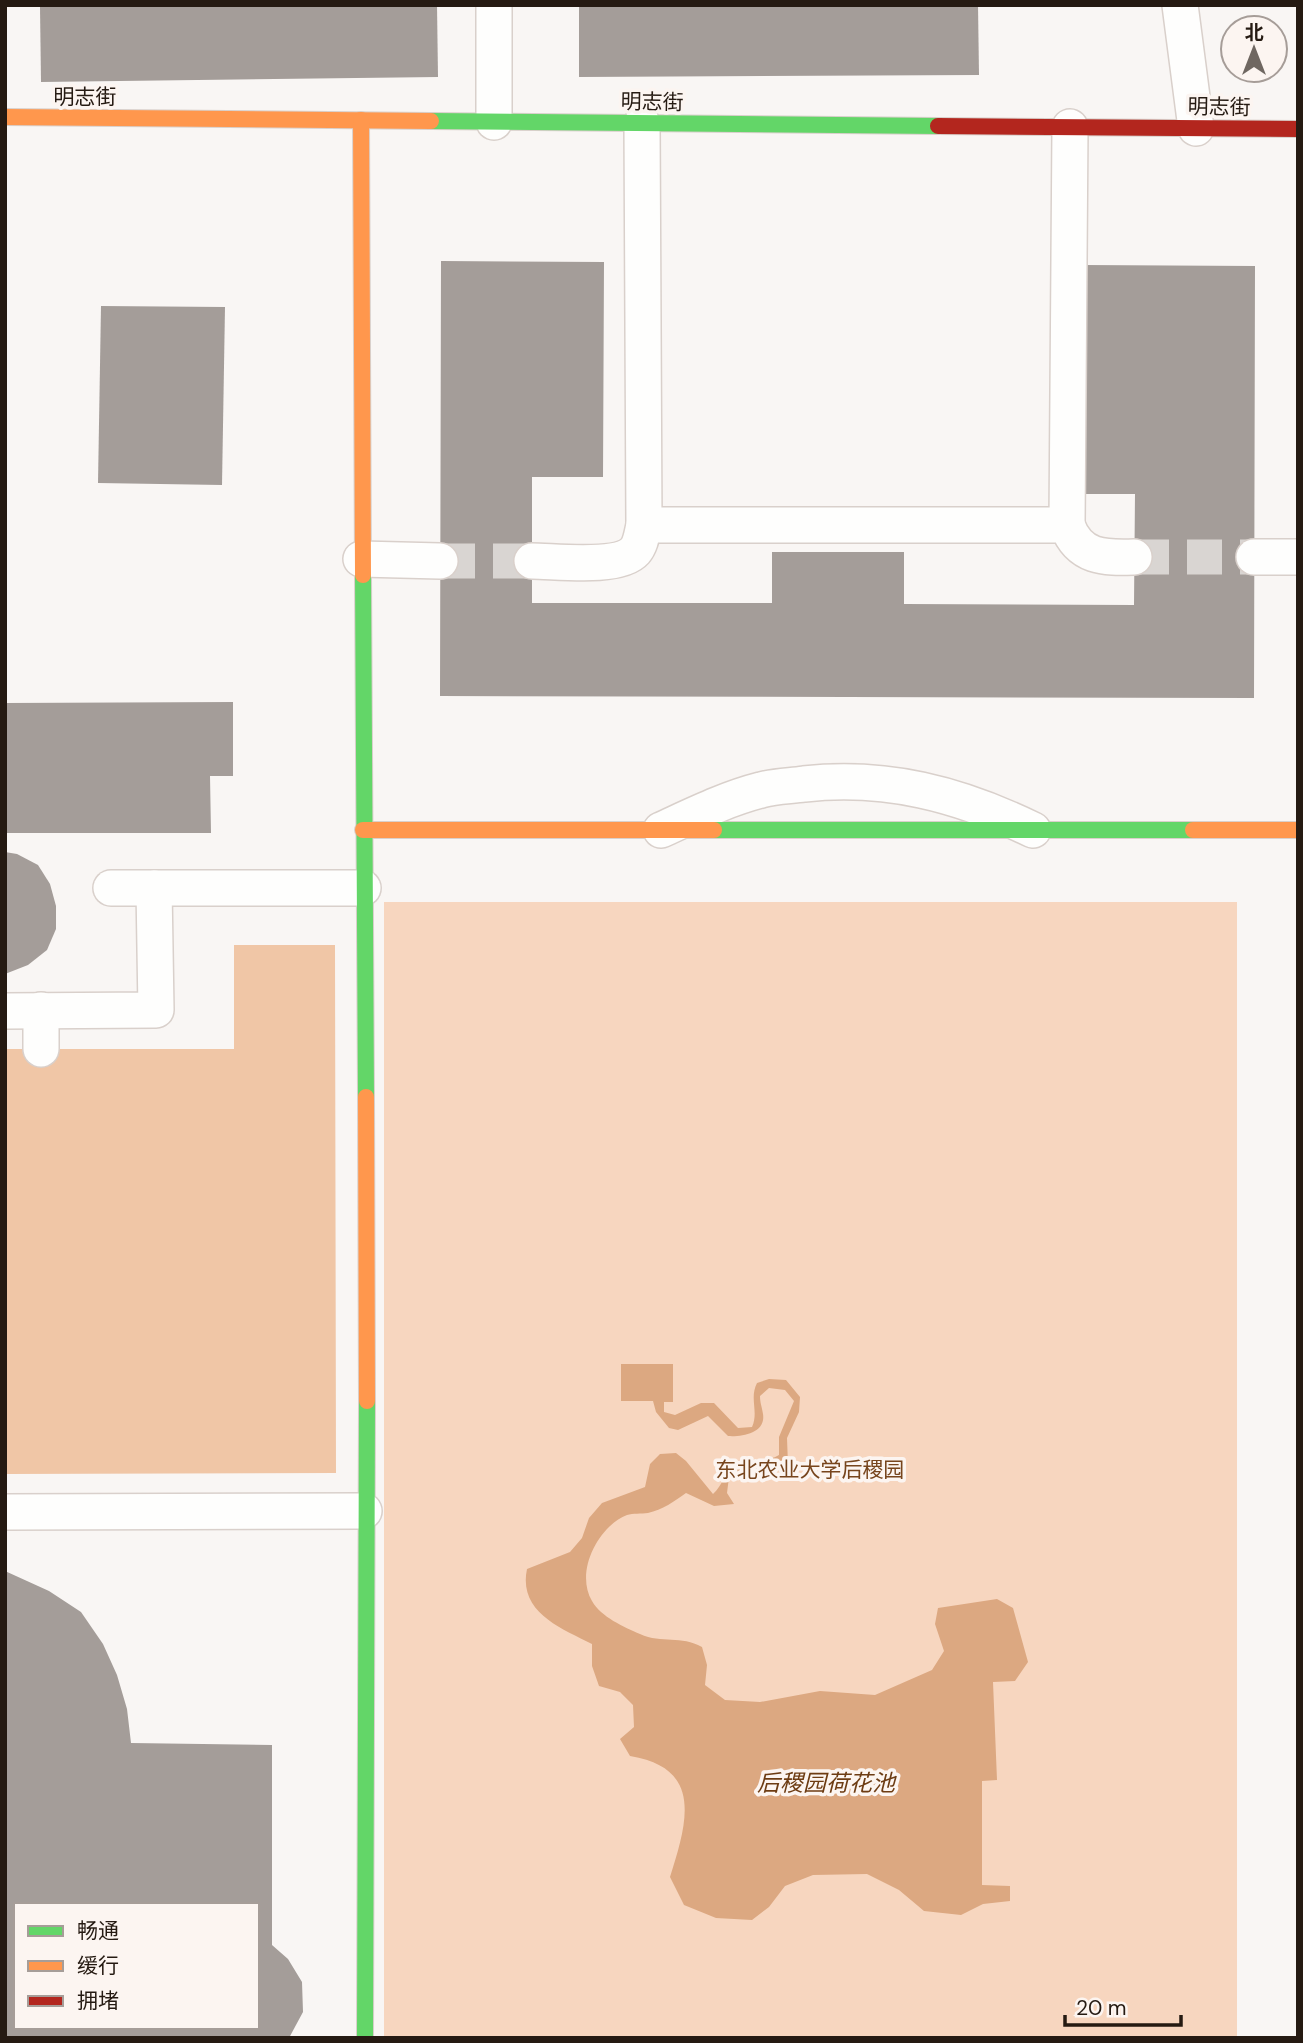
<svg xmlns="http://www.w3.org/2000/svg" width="1303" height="2043" font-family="'DM Sans','Noto Sans SC',sans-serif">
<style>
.green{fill:#f7d6bf}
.forest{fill:#f0c6a6}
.water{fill:#dca881}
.building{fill:#a49d99;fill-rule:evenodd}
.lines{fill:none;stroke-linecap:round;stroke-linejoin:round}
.street-tunnel{stroke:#d9d5d2;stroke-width:35;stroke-dasharray:35 18;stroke-linecap:butt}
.street-casing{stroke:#d9d0cb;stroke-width:38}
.fast-casing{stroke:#d9d0cb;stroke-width:18}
.slow-casing{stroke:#d9d0cb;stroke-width:18}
.jam-casing{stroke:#d9d0cb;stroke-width:18}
.street{stroke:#fefefd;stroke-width:35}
.fast{stroke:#63d668;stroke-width:16}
.slow{stroke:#ff974d;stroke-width:16}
.jam{stroke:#b3261e;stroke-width:16}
.labels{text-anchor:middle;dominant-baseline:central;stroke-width:7;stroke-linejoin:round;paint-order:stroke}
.street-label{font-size:21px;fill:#251a12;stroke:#fcf5f1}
.park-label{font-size:21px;fill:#77451d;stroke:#fcf5f1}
.water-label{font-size:23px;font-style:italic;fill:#6d3c13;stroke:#fcf5f1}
</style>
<rect width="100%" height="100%" fill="#f9f6f4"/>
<rect class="green" x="384" y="902" width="853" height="1136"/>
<path class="forest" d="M234 945H335L336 1473 5 1474V1049H234Z"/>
<path class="water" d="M621 1364H673V1402H664V1412L675 1415 701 1403H714L738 1428 752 1427C759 1411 749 1399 757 1383L769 1379 786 1380 800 1397 799 1412 787 1438 788 1465 769 1472 745 1467 729 1477 727 1493 734 1504 714 1506 686 1493C675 1501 662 1510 648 1513 641 1514 633 1513 627 1515 597 1527 575 1573 592 1601 601 1617 624 1627 640 1634 662 1644 681 1635 702 1647L707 1665 705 1685 725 1700 760 1702 820 1691 875 1695 932 1670 944 1651 935 1624 938 1608 997 1599 1013 1608 1028 1662 1015 1681 993 1682 997 1780 982 1781V1885L1010 1886V1901L983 1904 961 1915 924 1911 899 1890 867 1874 813 1875 785 1886 769 1907 752 1920 716 1918 684 1905 670 1877C687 1823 704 1768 630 1756L620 1739 634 1727 633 1705 620 1692 599 1686 592 1666V1644C560 1628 518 1612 527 1569L570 1552 582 1538 589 1518 602 1503 645 1487 650 1464 660 1454 676 1453 686 1461 713 1494C723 1485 725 1471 737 1464 751 1455 765 1464 779 1455V1437L794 1401 785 1390 769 1388 760 1396C760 1403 762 1407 763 1414 766 1433 742 1437 728 1436L708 1416 678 1430 669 1428 656 1412 653 1401H621Z"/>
<g class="building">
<path d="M437 5 438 77 41 82 40 7Z"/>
<path d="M579 5H978L979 75 579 77Z"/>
<path d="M441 261 604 262 603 477H532V603H772V552H904V604L1134 605 1135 494H1084V265L1255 266 1254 698 440 696Z"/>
<path d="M101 306 225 307 222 485 98 483Z"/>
<path d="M233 702V776H210L211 833H5V703Z"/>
<path d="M5 852 17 854 38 865 50 884 56 906V929L47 950 28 965 5 974Z"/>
<path d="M5 1571 49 1591 81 1612 103 1644 117 1675 127 1709 131 1743 272 1745V1945L288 1959 302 1982 303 2012 289 2038H5ZM16 1905H257V2027H16Z"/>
</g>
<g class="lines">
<g class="street-tunnel">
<path d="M1134 557H1254"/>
<path d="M440 561H532"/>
</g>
<g class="street-casing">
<g id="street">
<path d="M494 5V122"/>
<path d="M1180 5 1196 128"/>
<path d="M644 525H1067C1079 558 1104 558 1134 557"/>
<path d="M1067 525 1070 127"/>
<path d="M1254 557H1298"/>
<path d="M361 559 440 561"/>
<path d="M532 561C556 561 619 569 635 551 641 544 642 533 644 525L642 123"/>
<path d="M661 830C694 815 726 799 761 790 775 786 790 786 804 784 886 775 959 794 1033 830"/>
<path d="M111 888H363"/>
<path d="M41 1010V1049"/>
<path d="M5 1011 156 1010 154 888"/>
<path d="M5 1512 364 1511"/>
</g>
</g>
<g class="fast-casing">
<g id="fast">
<path d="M431 121 938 126"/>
<path d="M363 575 366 1097"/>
<path d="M714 830H1193"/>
<path d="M365 2038 367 1401"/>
</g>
</g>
<g class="slow-casing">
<g id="slow">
<path d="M5 117 431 121"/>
<path d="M361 120 363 575"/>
<path d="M363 830H714"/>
<path d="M1193 830H1298"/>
<path d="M366 1097 367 1401"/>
</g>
</g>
<g class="jam-casing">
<path id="jam" d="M938 126 1298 129"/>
</g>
<use href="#street" class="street"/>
<use href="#fast" class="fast"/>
<use href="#slow" class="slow"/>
<use href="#jam" class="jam"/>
</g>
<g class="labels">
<g class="street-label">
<text x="85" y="97">明志街</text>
<text transform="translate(652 102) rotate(1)">明志街</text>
<text transform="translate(1219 107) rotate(1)">明志街</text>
</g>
<g class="park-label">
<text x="810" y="1470">东北农业大学后稷园</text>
</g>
<g class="water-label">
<text x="826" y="1783">后稷园荷花池</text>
</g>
</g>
<rect width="1303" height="2043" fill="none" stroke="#251a12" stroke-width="14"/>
<rect x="14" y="1903" width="245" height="126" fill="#fcf5f1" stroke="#a69d98" stroke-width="2"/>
<rect x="28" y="1926" width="35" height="10" fill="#63d668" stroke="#a69d98" stroke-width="2"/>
<text x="77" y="1938" font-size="21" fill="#251a12">畅通</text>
<rect x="28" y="1961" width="35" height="10" fill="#ff974d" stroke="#a69d98" stroke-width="2"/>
<text x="77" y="1973" font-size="21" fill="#251a12">缓行</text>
<rect x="28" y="1996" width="35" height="10" fill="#b3261e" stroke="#a69d98" stroke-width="2"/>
<text x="77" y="2008" font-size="21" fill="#251a12">拥堵</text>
<g transform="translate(1254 49)"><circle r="33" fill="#fcf5f1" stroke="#a69d98" stroke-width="2"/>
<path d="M0-5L12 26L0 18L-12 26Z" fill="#6f6761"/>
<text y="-10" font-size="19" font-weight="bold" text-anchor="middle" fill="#251a12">北</text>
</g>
<path d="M1065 2015v10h116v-10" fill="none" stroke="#251a12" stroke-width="3.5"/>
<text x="1076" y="2015" font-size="21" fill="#251a12" stroke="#fcf5f1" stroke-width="5" paint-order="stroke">20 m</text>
</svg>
